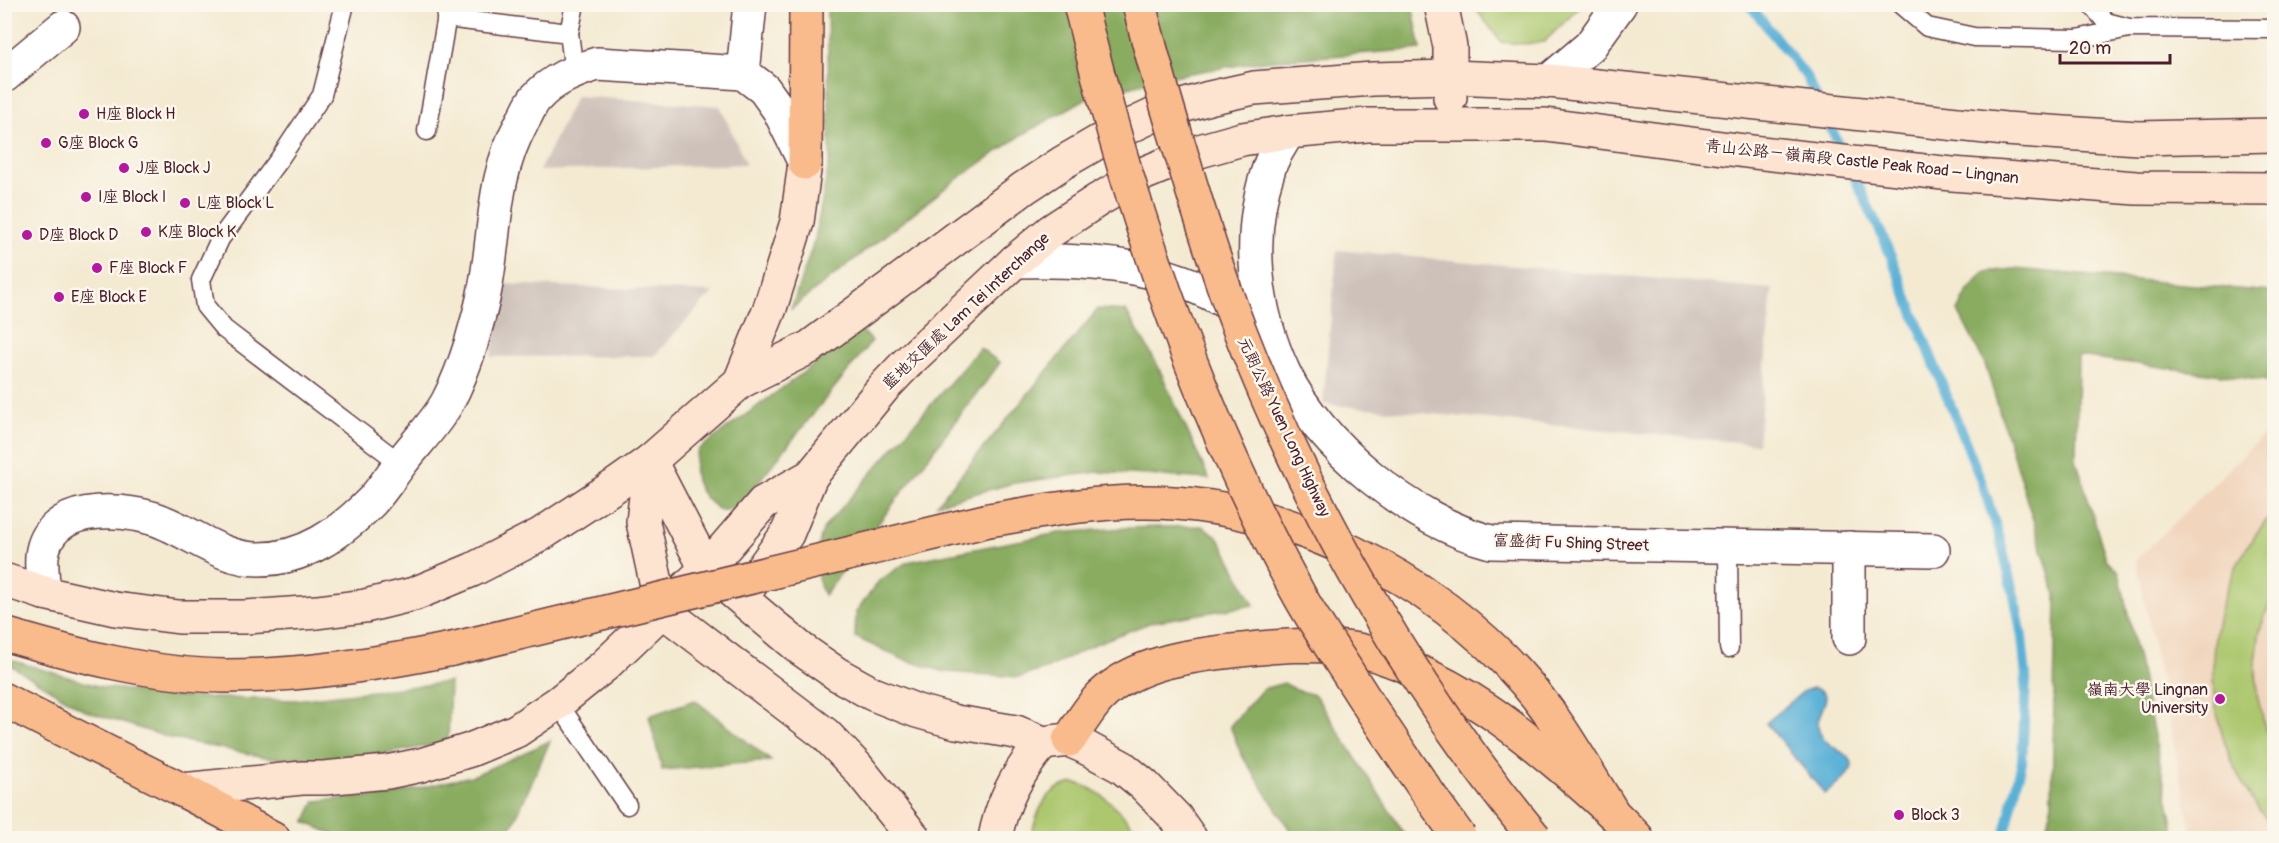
<svg xmlns="http://www.w3.org/2000/svg" width="2279" height="843" font-family="Pangolin,'LXGW WenKai TC',sans-serif">
<style>
.built{fill:#f1d5bd}
.industrial{fill:#cec1ba}
.green{fill:#acc76e;stroke:#7b734c;stroke-width:1.5}
.forest{fill:#89ac61;stroke:#6a6646;stroke-width:1.5}
.water{fill:#5ab1d7;stroke:#526881;stroke-width:1.5}
.lines{fill:none;stroke-linecap:round;stroke-linejoin:round}
.stream{stroke:#5ab1d7;stroke-width:10}
.service-casing{stroke:#643d44;stroke-width:21}
.minor-casing{stroke:#643d44;stroke-width:36}
.secondary-casing{stroke:#643d44;stroke-width:36}
.primary-casing{stroke:#643d44;stroke-width:36}
.trunk-casing{stroke:#643d44;stroke-width:36}
.motorway-casing{stroke:#643d44;stroke-width:36}
.service{stroke:#fff;stroke-width:18}
.minor{stroke:#fff;stroke-width:33}
.secondary{stroke:#fde4d1;stroke-width:33}
.primary{stroke:#fabb8c;stroke-width:33}
.trunk{stroke:#fabb8c;stroke-width:33}
.motorway{stroke:#fabb8c;stroke-width:33}
.trunk-bridge-casing{stroke:#643d44;stroke-width:36;stroke-linecap:butt}
.motorway-bridge-casing{stroke:#643d44;stroke-width:36;stroke-linecap:butt}
.trunk-bridge{stroke:#fabb8c;stroke-width:33}
.motorway-bridge{stroke:#fabb8c;stroke-width:33}
.poi-dot{fill:#b5179e;stroke:#fbf7ec;stroke-width:2}
.labels{text-anchor:middle;dominant-baseline:central;stroke-width:5;stroke-linejoin:round;paint-order:stroke}
.poi-label{font-size:16px;fill:#4a1f2b;stroke:#fbf7ec;text-anchor:start}
.street-label{font-size:16px;fill:#4a1f2b;stroke:#fbf7ec}
</style>
<rect width="100%" height="100%" fill="#fbf7ec"/>
<filter id="ink" filterUnits="userSpaceOnUse"><feTurbulence type="fractalNoise" baseFrequency=".0167" numOctaves="2"/><feDisplacementMap in="SourceGraphic" scale="12" xChannelSelector="R" yChannelSelector="G"/><feConvolveMatrix kernelMatrix="1 2 1 2 8 2 1 2 1" color-interpolation-filters="sRGB"/></filter>
<filter id="wash" filterUnits="userSpaceOnUse"><feTurbulence type="fractalNoise" baseFrequency=".008" numOctaves="4" result="noise"/><feDisplacementMap in="SourceGraphic" scale="24" xChannelSelector="R" yChannelSelector="G"/><feGaussianBlur stdDeviation="1.35" result="paint"/><feColorMatrix in="noise" values="0 0 0 0 0 0 0 0 0 0 0 0 0 0 0 0 0 1.4 0 .05"/><feComposite in="paint" operator="in"/></filter>
<g filter="url(#wash)">
<rect width="100%" height="100%" fill="#f4ead2"/>
<path class="built" d="M2274 425V838H2193L2136 560Z"/>
<g class="industrial">
<path d="M576 96 720 106 746 164 539 171Z"/>
<path d="M1337 250 1772 289 1758 444 1323 404Z"/>
<path d="M502 284 713 292 654 356 491 357Z"/>
</g>
<g class="green">
<path d="M1473 5H1582L1544 42 1524 44 1501 42Z"/>
<path d="M2274 512V590L2260 630 2256 662 2257 695 2265 727 2274 751V828C2194 739 2191 601 2274 512Z"/>
<path d="M1074 783C1102 787 1126 818 1143 838H1031C1036 813 1046 786 1074 783Z"/>
</g>
<g class="forest">
<path d="M827 5H1412L1421 49 1264 61 1166 77 1087 98 1022 135 953 182 791 309 815 239 830 158Z"/>
<path d="M2014 269 2271 292 2274 287V382L2078 356 2076 459 2106 559 2119 572 2176 838H2044L2052 803 2056 595 1985 364 1958 311 1968 291 1984 272Z"/>
<path d="M1098 309 1126 311 1157 364 1209 479 1098 472 1014 483 937 504Z"/>
<path d="M861 330 872 341 738 507 721 511C698 496 689 476 698 450Z"/>
<path d="M980 348 1000 363 824 595C813 571 815 552 824 528Z"/>
<path d="M1202 526 1216 535 1222 544 1254 605 1152 622 1095 644 1048 668 1020 677 945 672 902 659 855 637 856 612 879 581 907 562 1059 533 1124 528Z"/>
<path d="M4 658 101 687 185 697 295 700 450 682 448 742 352 760 269 758 170 738 86 711 5 662Z"/>
<path d="M1284 683 1296 690 1315 695 1407 838H1295L1241 754 1230 726 1263 689Z"/>
<path d="M695 700 771 761 662 770 649 716Z"/>
<path d="M550 741 507 838H342L305 822 315 801 391 795 475 775Z"/>
</g>
<path class="water" d="M1813 688C1839 694 1817 709 1818 725 1819 752 1869 752 1846 776 1840 783 1832 788 1825 794L1766 723 1804 691Z"/>
<g class="lines">
<path class="stream" d="M1749 4 1806 76 1883 237 1982 483 2000 539 2015 600 2022 637 2026 678 2022 762 2004 838"/>
</g>
</g>
<g filter="url(#ink)">
<g class="lines">
<g class="service-casing">
<g id="service">
<path d="M345 4 322 95 280 158 220 239 201 280 205 306 224 329 400 463"/>
<path d="M1900 4 1927 27 1974 37 2077 39 2129 28"/>
<path d="M2091 4 2106 22 2129 28 2274 29"/>
<path d="M446 18 569 33"/>
<path d="M574 71 569 33 575 4"/>
<path d="M427 131 449 4"/>
<path d="M1728 547 1729 648"/>
<path d="M558 703 627 805"/>
</g>
</g>
<g class="minor-casing">
<g id="minor">
<path d="M743 73 750 4"/>
<path d="M4 76 63 27"/>
<path d="M1549 81 1590 46 1620 4"/>
<path d="M1288 132C1282 143 1273 155 1269 168 1246 234 1254 310 1284 373 1319 446 1413 522 1491 542L1933 550"/>
<path d="M1015 261C1098 259 1177 265 1247 316"/>
<path d="M44 593C43 581 41 568 42 556 48 504 117 507 155 519 191 531 219 559 259 559 305 559 340 533 372 501 382 490 391 476 400 464 415 444 437 422 448 401 457 384 465 363 471 344 475 328 481 311 484 294 497 233 490 181 522 122 527 115 530 104 536 98 552 80 574 71 597 64L743 73 764 89 779 110 805 163"/>
<path d="M1849 638V548"/>
</g>
</g>
<g class="secondary-casing">
<g id="secondary">
<path d="M1441 4 1450 47V98"/>
<path d="M740 382 770 308 797 222 805 163"/>
<path d="M650 461 706 569 801 649 837 674 873 694 917 711 956 722 1016 732 1043 743 1069 740 1083 746 1122 767 1144 785 1176 818 1190 838"/>
<path d="M650 461 643 522 662 610 825 734 857 767 914 838"/>
<path d="M4 580 44 593 115 609 179 617H246L317 612 365 606 414 594 472 570 540 535 616 485 650 461 740 382 810 347 1024 188 1062 163 1105 138 1156 114 1209 98 1254 88 1373 79 1450 77 1549 81 2005 129 2138 138 2274 135"/>
<path d="M746 591 787 534 811 476"/>
<path d="M182 790 302 778H324L387 772 421 765 470 750 516 731 558 703 604 666 706 569 763 503 811 476 884 387 906 364 1015 261 1051 231 1098 200 1145 173 1196 152 1242 139 1288 132 1367 125H1546L1753 152 1952 174 2136 188 2274 189"/>
<path d="M995 838C1002 801 1018 771 1043 743"/>
</g>
</g>
<g class="primary-casing">
<path id="primary" d="M4 700 182 790"/>
</g>
<g class="trunk-casing">
<g id="trunk">
<path d="M989 520C1039 512 1090 502 1142 502 1284 501 1433 576 1525 682 1559 721 1584 767 1611 810"/>
<path d="M4 634C75 655 151 675 225 676 302 676 377 664 452 649"/>
<path d="M1069 740C1079 726 1089 708 1101 696 1135 663 1187 656 1232 651 1274 646 1316 642 1358 650 1374 653 1391 660 1406 666 1468 692 1510 724 1561 767 1588 790 1613 812 1637 838"/>
<path d="M182 790 273 838"/>
</g>
</g>
<g class="motorway-casing">
<path id="motorway" d="M805 163 806 4"/>
</g>
<use href="#service" class="service"/>
<use href="#minor" class="minor"/>
<use href="#secondary" class="secondary"/>
<use href="#primary" class="primary"/>
<use href="#trunk" class="trunk"/>
<use href="#motorway" class="motorway"/>
<g class="trunk-bridge-casing">
<path id="trunk-bridge" d="M452 649 989 520"/>
</g>
<g class="motorway-bridge-casing">
<g id="motorway-bridge">
<path d="M1080 4C1129 205 1197 410 1297 591 1312 619 1331 646 1348 673 1384 730 1421 784 1460 838"/>
<path d="M1139 4C1152 59 1169 113 1185 166 1202 222 1219 277 1240 331 1309 509 1413 690 1535 838"/>
</g>
</g>
<use href="#trunk-bridge" class="trunk-bridge"/>
<use href="#motorway-bridge" class="motorway-bridge"/>
</g>
</g>
<g class="poi-dot">
<circle cx="84" cy="114" r="6"/>
<circle cx="46" cy="143" r="6"/>
<circle cx="124" cy="168" r="6"/>
<circle cx="86" cy="197" r="6"/>
<circle cx="185" cy="203" r="6"/>
<circle cx="146" cy="232" r="6"/>
<circle cx="27" cy="235" r="6"/>
<circle cx="97" cy="268" r="6"/>
<circle cx="59" cy="297" r="6"/>
<circle cx="2220" cy="699" r="6"/>
<circle cx="1899" cy="815" r="6"/>
</g>
<g class="labels">
<g class="poi-label">
<text x="96" y="114">H座 Block H</text>
<text x="58" y="143">G座 Block G</text>
<text x="136" y="168">J座 Block J</text>
<text x="98" y="197">I座 Block I</text>
<text x="197" y="203">L座 Block L</text>
<text x="158" y="232">K座 Block K</text>
<text x="39" y="235">D座 Block D</text>
<text x="109" y="268">F座 Block F</text>
<text x="71" y="297">E座 Block E</text>
<text x="2208" y="690" text-anchor="end">嶺南大學 Lingnan<tspan x="2208" dy="18">University</tspan></text>
<text x="1911" y="815">Block 3</text>
</g>
<g class="street-label">
<text transform="translate(1862 162) rotate(6)">青山公路－嶺南段 Castle Peak Road – Lingnan</text>
<text transform="translate(966 311) rotate(-43)">藍地交匯處 Lam Tei Interchange</text>
<text transform="translate(1284 427) rotate(65)">元朗公路 Yuen Long Highway</text>
<text transform="translate(1571 543) rotate(2)">富盛街 Fu Shing Street</text>
</g>
</g>
<rect width="2279" height="843" fill="none" stroke="#fbf7ec" stroke-width="24"/>
<path d="M2060 54v9h110v-9" fill="none" stroke="#4a1f2b" stroke-width="3"/>
<text x="2069" y="54" font-size="18" fill="#4a1f2b" stroke="#fbf7ec" stroke-width="4.5" paint-order="stroke">20 m</text>
</svg>
